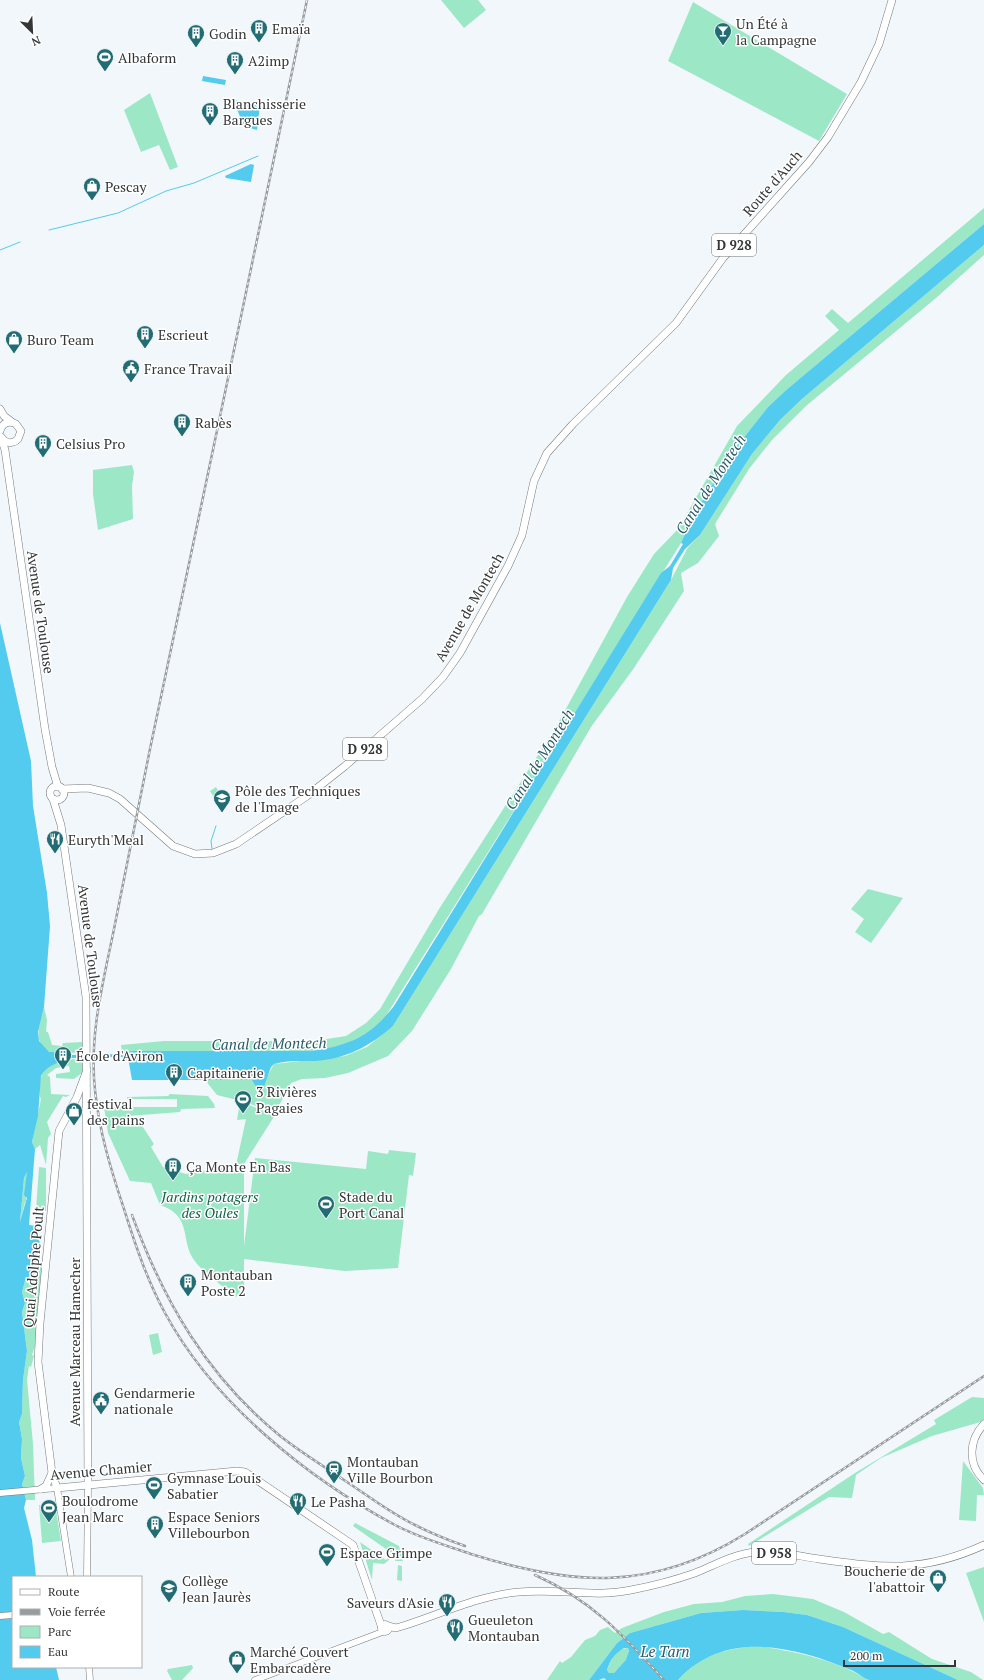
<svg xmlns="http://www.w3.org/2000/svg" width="984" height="1680" font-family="'PT Serif',serif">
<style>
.green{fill:#9ce8c6}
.water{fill:#53cbee;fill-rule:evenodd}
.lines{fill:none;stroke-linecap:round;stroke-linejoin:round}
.stream{stroke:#53cbee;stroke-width:1}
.secondary-casing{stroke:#74797c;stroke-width:7}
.primary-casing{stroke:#74797c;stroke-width:8}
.secondary{stroke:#fff;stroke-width:6}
.primary{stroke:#fff;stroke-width:7}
.rail-casing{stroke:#989c9e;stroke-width:2.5}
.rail{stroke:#fff;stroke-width:1;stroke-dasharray:3;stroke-linecap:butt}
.labels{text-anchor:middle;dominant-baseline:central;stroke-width:3;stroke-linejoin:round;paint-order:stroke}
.shield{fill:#fff;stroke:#717273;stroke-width:1}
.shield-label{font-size:13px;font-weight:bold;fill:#343637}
.poi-label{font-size:14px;fill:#343637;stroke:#fff;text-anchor:start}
.street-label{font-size:14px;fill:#343637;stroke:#fff}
.park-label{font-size:14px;font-style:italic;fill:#106347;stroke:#fff}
.water-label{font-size:15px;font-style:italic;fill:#295b6a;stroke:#fff}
</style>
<rect width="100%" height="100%" fill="#f2f7fb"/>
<g class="green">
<path d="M441 0H478L486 10 464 28Z"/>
<path d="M693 2 847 94 819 141 668 61Z"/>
<path d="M150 93 178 167 170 170 159 145 141 152 124 110Z"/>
<path d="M984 208V224L785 391 768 407 734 450 694 514 681 543 384 1019C360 1041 342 1047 310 1051H133L122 1052 121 1045 164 1041H314L346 1036 366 1023 380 1009 439 909 556 727 627 597 654 554 678 529 737 426 786 375 839 330 825 316 832 309 848 323Z"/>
<path d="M984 245V255L936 298 806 406 772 440 749 469 715 524 719 536 698 563 681 573 684 591 634 668 591 727 482 914 479 916 451 969 412 1031 388 1056 348 1073 325 1078 302 1079 291 1083 275 1113 245 1102 217 1095 205 1080H253L259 1092 274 1064 345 1056 367 1047 393 1026 671 580 688 547 700 535 752 454 780 420 802 399Z"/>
<path d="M132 465 134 472 132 486 133 519 98 530 93 494V470Z"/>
<path d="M216 787 222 797 216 801 210 791Z"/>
<path d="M868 889 903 898 871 943 855 932 864 919 851 909Z"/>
<path d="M44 1007 47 1020 46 1032H48L52 1045 62 1046 63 1043 82 1042V1053L49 1052C31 1043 41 1021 44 1007Z"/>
<path d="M72 1059 82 1060 83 1072 74 1079 56 1078V1074L70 1072 69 1066 56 1068 47 1075 50 1077 51 1094 70 1095 66 1097 63 1096 47 1122 51 1134 48 1138 46 1165 40 1145 35 1149 32 1142 41 1099 40 1097C40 1090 39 1081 42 1075 45 1066 63 1059 71 1060Z"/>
<path d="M170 1094 208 1096 214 1104 215 1108 181 1109 180 1112 129 1116V1122L139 1121 154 1144 151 1147 163 1167 186 1174 236 1165 246 1119 237 1120 239 1108H248L249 1105 275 1115 244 1164V1246L255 1158 366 1169 368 1151 388 1154 389 1150 416 1153 413 1176 409 1175 398 1268 345 1271 244 1259V1285L236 1297C222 1285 205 1275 194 1260 180 1241 193 1216 160 1205L151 1183 130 1181 108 1133 104 1107H177V1099H132L131 1103 127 1100V1097L168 1096Z"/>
<path d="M39 1167 46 1168V1211L36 1210Z"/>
<path d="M27 1172 26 1201 25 1202 20 1223 24 1178Z"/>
<path d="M42 1264 35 1346 32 1355 34 1356 31 1367 29 1366 27 1380 33 1444 35 1500H26L22 1484 25 1476 21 1458 22 1439 19 1422 22 1414 23 1380 27 1351 22 1312 25 1303 22 1292 25 1281 39 1265Z"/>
<path d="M158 1333 162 1352 153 1355 149 1335Z"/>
<path d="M972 1397 984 1398V1421L932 1436 881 1458 856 1475 852 1498 829 1497 749 1546 748 1544 855 1473 936 1424 934 1420Z"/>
<path d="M963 1461 983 1488 984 1495H977L976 1521 959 1520Z"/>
<path d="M55 1504 61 1541 42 1543 39 1505Z"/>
<path d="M355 1523 399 1546 403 1561H395L396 1556 353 1526Z"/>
<path d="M360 1542 386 1560 388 1558 390 1559 384 1564 373 1563 372 1580Z"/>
<path d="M398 1565 402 1566V1581L397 1580Z"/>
<path d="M984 1567V1622L966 1573Z"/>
<path d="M773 1594 813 1599 844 1612 883 1634 889 1632 932 1659 971 1672 983 1680H958L843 1627 807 1615 784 1612 743 1610 701 1613 630 1633 617 1643 589 1680H547L560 1661 562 1663 571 1657 585 1640 595 1636 600 1630 608 1627 615 1633 622 1628 664 1612 694 1604 722 1602 745 1596Z"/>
<path d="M758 1646C797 1652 835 1660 869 1680H678C702 1654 724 1649 758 1646Z"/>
<path d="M628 1648C632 1658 621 1666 614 1673H609L607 1670C611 1660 616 1648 628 1648Z"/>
<path d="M192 1665 193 1668 182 1680H172L167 1671 168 1669Z"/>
</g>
<g class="water">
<path d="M203 76 226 80 225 85 202 81Z"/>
<path d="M233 100 260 105 257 130 244 126Z"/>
<path d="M251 164 254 165 251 182 226 178 225 176Z"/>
<path d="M984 224V245L802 399 780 420 752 454 700 535 685 549 673 568 671 580 393 1026C370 1046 346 1059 315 1061 302 1061 287 1060 274 1064L271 1067 262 1092H259L252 1080H132L129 1063 122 1057 71 1058 70 1060C60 1061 46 1066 41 1076L38 1116 32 1142 35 1149 29 1225 37 1226 36 1235 41 1244 39 1265 25 1281 22 1292 25 1303 22 1312 27 1351 23 1380 22 1414 19 1422 22 1439 21 1458 25 1476 22 1484 26 1500 24 1508 32 1540 36 1577H13V1667H56L59 1680H0V623L31 761 33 806 47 893 50 926 44 1007 38 1032 39 1041 49 1052H71V1055L123 1054V1052L133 1051H310C348 1046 370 1037 394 1006L661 573 670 566 683 544 681 543 694 514 734 450 768 407 785 391ZM27 1172 24 1195 27 1198 26 1201 20 1222 24 1178Z"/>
<path d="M743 1610 784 1612 807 1615 843 1627 958 1680C937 1680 915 1680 894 1680 887 1680 876 1680 869 1680 863 1678 857 1672 851 1670 794 1646 725 1629 678 1680H606L604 1678 599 1680H589L617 1643 630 1633 701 1613ZM624 1648H628L629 1651 626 1660 614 1673H609L607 1670C610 1660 615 1653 624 1648Z"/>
</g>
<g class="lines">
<g class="stream">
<path d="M49 230 118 213 166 191 194 183 258 156"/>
<path d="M0 250 20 242"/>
<path d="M212 849 211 841 216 826"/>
</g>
<g class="secondary-casing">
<g id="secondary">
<path d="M0 1493 57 1488 71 1577"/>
<path d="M87 1577 88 1485"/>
<path d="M0 1616 13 1615"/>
<path d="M89 1667 90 1680"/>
<path d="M255 1680 385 1631"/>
</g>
</g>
<g class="primary-casing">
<g id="primary">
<path d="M0 409 4 416 12 422"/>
<path d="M0 431C2 423 9 420 16 424L21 431 18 439C13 444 6 444 2 438"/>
<path d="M1 437 5 450 45 729 52 767 58 787"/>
<circle cx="57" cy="793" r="7"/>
<path d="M62 789 88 788 109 793 120 799 173 846 195 854 213 853 236 844 307 796 345 766 422 699 443 677 460 653 508 566 522 535 534 481 547 453 573 424 676 323 723 258 809 162 828 137 861 82 879 44 892 0"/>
<path d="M53 799 61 825 86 997 88 1485"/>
<path d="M87 1070 77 1097 59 1131 40 1323 38 1362 52 1473 57 1488 237 1471 245 1472 353 1545 382 1628"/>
<path d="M984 1424C969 1440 967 1464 984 1480"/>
<path d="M41 1489 46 1486 52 1473"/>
<circle cx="385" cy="1628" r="3.5"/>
<path d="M388 1626 396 1628 406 1625C443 1613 481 1595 519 1592 557 1588 593 1598 631 1590 652 1586 675 1580 695 1573 715 1565 734 1554 755 1552 776 1550 798 1556 819 1559 883 1568 923 1573 984 1545"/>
</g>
</g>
<use href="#secondary" class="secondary"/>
<use href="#primary" class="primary"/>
<g class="rail-casing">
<g id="rail">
<path d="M307 0C255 250 203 499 150 749 138 809 126 869 114 929 103 983 89 1035 95 1090 99 1131 111 1170 124 1209 135 1244 147 1280 165 1313 213 1402 307 1478 395 1525 419 1538 445 1545 471 1554 572 1586 652 1592 745 1534L984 1376"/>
<path d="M132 1215C164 1302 207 1376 279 1435 300 1452 322 1465 344 1480 367 1495 390 1513 415 1525 431 1533 448 1540 465 1546"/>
<path d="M535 1575C593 1601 622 1634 664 1680"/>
</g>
</g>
<use href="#rail" class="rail"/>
</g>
<defs>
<g id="building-pin" transform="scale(0.9)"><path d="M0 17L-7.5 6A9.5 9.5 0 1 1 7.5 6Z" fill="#226c74" stroke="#fff"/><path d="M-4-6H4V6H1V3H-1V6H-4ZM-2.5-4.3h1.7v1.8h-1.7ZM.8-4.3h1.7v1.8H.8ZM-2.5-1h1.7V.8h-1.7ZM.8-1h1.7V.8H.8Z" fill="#fff"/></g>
<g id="bar-pin" transform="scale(0.9)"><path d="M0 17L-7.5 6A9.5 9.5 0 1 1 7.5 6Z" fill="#226c74" stroke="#fff"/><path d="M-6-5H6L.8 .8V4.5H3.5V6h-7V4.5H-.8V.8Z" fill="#fff"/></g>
<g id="stadium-pin" transform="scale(0.9)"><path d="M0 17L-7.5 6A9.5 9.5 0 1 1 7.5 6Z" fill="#226c74" stroke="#fff"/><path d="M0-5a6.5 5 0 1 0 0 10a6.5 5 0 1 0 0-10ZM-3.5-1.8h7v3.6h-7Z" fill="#fff"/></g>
<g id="shop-pin" transform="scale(0.9)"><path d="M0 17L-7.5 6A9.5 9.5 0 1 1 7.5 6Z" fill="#226c74" stroke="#fff"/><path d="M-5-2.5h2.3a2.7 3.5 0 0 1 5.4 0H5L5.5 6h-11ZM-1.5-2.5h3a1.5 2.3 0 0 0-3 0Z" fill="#fff"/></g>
<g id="civic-pin" transform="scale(0.9)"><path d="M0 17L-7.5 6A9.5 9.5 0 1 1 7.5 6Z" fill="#226c74" stroke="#fff"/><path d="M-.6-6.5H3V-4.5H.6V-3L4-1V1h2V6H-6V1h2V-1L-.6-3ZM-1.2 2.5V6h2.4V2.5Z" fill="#fff"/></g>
<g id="university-pin" transform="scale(0.9)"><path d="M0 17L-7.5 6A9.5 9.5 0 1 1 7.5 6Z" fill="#226c74" stroke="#fff"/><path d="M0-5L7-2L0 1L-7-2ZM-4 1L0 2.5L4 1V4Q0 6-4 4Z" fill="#fff"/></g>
<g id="restaurant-pin" transform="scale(0.9)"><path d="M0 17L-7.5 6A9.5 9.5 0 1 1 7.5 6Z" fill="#226c74" stroke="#fff"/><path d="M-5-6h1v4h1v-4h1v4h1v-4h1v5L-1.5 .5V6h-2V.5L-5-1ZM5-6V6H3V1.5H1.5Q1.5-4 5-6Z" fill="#fff"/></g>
<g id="station-pin" transform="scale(0.9)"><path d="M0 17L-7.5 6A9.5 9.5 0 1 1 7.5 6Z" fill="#226c74" stroke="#fff"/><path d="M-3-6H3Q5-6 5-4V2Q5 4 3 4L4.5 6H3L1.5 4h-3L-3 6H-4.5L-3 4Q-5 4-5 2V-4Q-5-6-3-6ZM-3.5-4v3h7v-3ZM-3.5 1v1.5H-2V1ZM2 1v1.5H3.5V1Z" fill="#fff"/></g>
<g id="school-pin" transform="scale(0.9)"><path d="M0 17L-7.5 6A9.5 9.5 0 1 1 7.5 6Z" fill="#226c74" stroke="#fff"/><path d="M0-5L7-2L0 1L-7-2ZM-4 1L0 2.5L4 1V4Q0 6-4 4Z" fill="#fff"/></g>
</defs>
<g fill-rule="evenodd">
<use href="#building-pin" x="259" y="28"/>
<use href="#bar-pin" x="723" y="31"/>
<use href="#building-pin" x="196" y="33"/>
<use href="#stadium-pin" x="105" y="57"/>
<use href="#building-pin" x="235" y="60"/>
<use href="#building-pin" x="210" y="111"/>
<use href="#shop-pin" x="92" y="186"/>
<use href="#building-pin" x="145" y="334"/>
<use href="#shop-pin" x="14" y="339"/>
<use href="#civic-pin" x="131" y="368"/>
<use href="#building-pin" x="182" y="422"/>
<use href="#building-pin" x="43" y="443"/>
<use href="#university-pin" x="222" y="798"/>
<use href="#restaurant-pin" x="55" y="839"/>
<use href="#building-pin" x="63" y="1055"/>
<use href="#building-pin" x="174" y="1072"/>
<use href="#stadium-pin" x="243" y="1099"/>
<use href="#shop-pin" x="74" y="1111"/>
<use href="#building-pin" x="173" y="1166"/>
<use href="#stadium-pin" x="326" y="1204"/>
<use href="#building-pin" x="188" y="1282"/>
<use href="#civic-pin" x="101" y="1400"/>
<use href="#station-pin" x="334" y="1469"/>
<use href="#stadium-pin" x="154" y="1485"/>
<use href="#restaurant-pin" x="298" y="1501"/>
<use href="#stadium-pin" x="49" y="1508"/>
<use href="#building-pin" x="155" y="1524"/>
<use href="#stadium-pin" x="327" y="1552"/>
<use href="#shop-pin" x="938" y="1578"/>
<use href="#school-pin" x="169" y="1588"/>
<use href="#restaurant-pin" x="447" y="1602"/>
<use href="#restaurant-pin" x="455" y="1627"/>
<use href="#shop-pin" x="237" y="1659"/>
</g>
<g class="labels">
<g class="shield">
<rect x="712" y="234" width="44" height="22" rx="3"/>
<rect x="343" y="738" width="44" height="22" rx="3"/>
<rect x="752" y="1542" width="44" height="22" rx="3"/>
</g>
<g class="shield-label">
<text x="734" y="245">D 928</text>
<text x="365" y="749">D 928</text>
<text x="774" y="1553">D 958</text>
</g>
<g class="poi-label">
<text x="736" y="23">Un Été à<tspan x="736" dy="16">la Campagne</tspan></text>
<text x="272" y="28">Emaïa</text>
<text x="209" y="33">Godin</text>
<text x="118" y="57">Albaform</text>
<text x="248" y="60">A2imp</text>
<text x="223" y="103">Blanchisserie<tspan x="223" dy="16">Bargues</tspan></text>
<text x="105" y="186">Pescay</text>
<text x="158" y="334">Escrieut</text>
<text x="27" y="339">Buro Team</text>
<text x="144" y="368">France Travail</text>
<text x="195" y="422">Rabès</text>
<text x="56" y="443">Celsius Pro</text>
<text x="235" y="790">Pôle des Techniques<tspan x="235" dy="16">de l'Image</tspan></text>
<text x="68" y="839">Euryth'Meal</text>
<text x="76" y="1055">École d'Aviron</text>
<text x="187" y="1072">Capitainerie</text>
<text x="256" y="1091">3 Rivières<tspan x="256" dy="16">Pagaies</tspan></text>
<text x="87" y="1103">festival<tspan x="87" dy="16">des pains</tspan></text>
<text x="186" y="1166">Ça Monte En Bas</text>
<text x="339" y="1196">Stade du<tspan x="339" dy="16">Port Canal</tspan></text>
<text x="201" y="1274">Montauban<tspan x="201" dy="16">Poste 2</tspan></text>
<text x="114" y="1392">Gendarmerie<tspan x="114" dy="16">nationale</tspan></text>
<text x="347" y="1461">Montauban<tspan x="347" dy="16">Ville Bourbon</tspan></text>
<text x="167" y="1477">Gymnase Louis<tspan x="167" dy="16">Sabatier</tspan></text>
<text x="62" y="1500">Boulodrome<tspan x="62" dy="16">Jean Marc</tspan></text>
<text x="311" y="1501">Le Pasha</text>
<text x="168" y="1516">Espace Seniors<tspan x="168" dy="16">Villebourbon</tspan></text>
<text x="340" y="1552">Espace Grimpe</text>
<text x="925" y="1570" text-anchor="end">Boucherie de<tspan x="925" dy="16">l'abattoir</tspan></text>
<text x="182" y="1580">Collège<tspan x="182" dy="16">Jean Jaurès</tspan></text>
<text x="434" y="1602" text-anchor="end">Saveurs d'Asie</text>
<text x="468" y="1619">Gueuleton<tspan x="468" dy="16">Montauban</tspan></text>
<text x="250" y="1651">Marché Couvert<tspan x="250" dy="16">Embarcadère</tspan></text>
</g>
<g class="street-label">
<text transform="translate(772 183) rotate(-49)">Route d'Auch</text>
<text transform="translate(469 607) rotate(-60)">Avenue de Montech</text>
<text transform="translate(41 612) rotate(82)">Avenue de Toulouse</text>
<text transform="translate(91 946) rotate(83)">Avenue de Toulouse</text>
<text transform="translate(33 1267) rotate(-85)">Quai Adolphe Poult</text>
<text transform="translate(74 1342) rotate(-90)">Avenue Marceau Hamecher</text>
<text transform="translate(101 1470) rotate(-5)">Avenue Chamier</text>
</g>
<g class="park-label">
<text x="210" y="1196">Jardins potagers<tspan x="210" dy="16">des Oules</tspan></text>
</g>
<g class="water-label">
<text transform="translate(710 484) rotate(-57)">Canal de Montech</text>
<text transform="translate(539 759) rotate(-58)">Canal de Montech</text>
<text transform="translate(269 1043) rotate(-1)">Canal de Montech</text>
<text x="665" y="1651">Le Tarn</text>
</g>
</g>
<rect x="12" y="1576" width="130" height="92" fill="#ffffff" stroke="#aeafaf"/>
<rect x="20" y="1589" width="20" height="6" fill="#ffffff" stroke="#aeafaf"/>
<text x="48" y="1596" font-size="12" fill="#343637">Route</text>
<rect x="20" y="1609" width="20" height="6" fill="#989c9e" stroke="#aeafaf"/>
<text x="48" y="1616" font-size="12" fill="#343637">Voie ferrée</text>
<rect x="20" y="1626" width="20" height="12" fill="#9ce8c6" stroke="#aeafaf"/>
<text x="48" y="1636" font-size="12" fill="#343637">Parc</text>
<rect x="20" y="1646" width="20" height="12" fill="#53cbee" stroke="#aeafaf"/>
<text x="48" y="1656" font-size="12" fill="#343637">Eau</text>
<g transform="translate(32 32) rotate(156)" stroke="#ffffff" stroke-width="3" paint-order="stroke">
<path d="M0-3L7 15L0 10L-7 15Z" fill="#343637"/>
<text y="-6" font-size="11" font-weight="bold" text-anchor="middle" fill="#343637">N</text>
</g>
<path d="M844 1660v6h111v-6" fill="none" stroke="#343637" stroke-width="2"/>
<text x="850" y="1660" font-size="12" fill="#343637" stroke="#ffffff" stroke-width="3" paint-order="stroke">200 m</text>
</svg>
